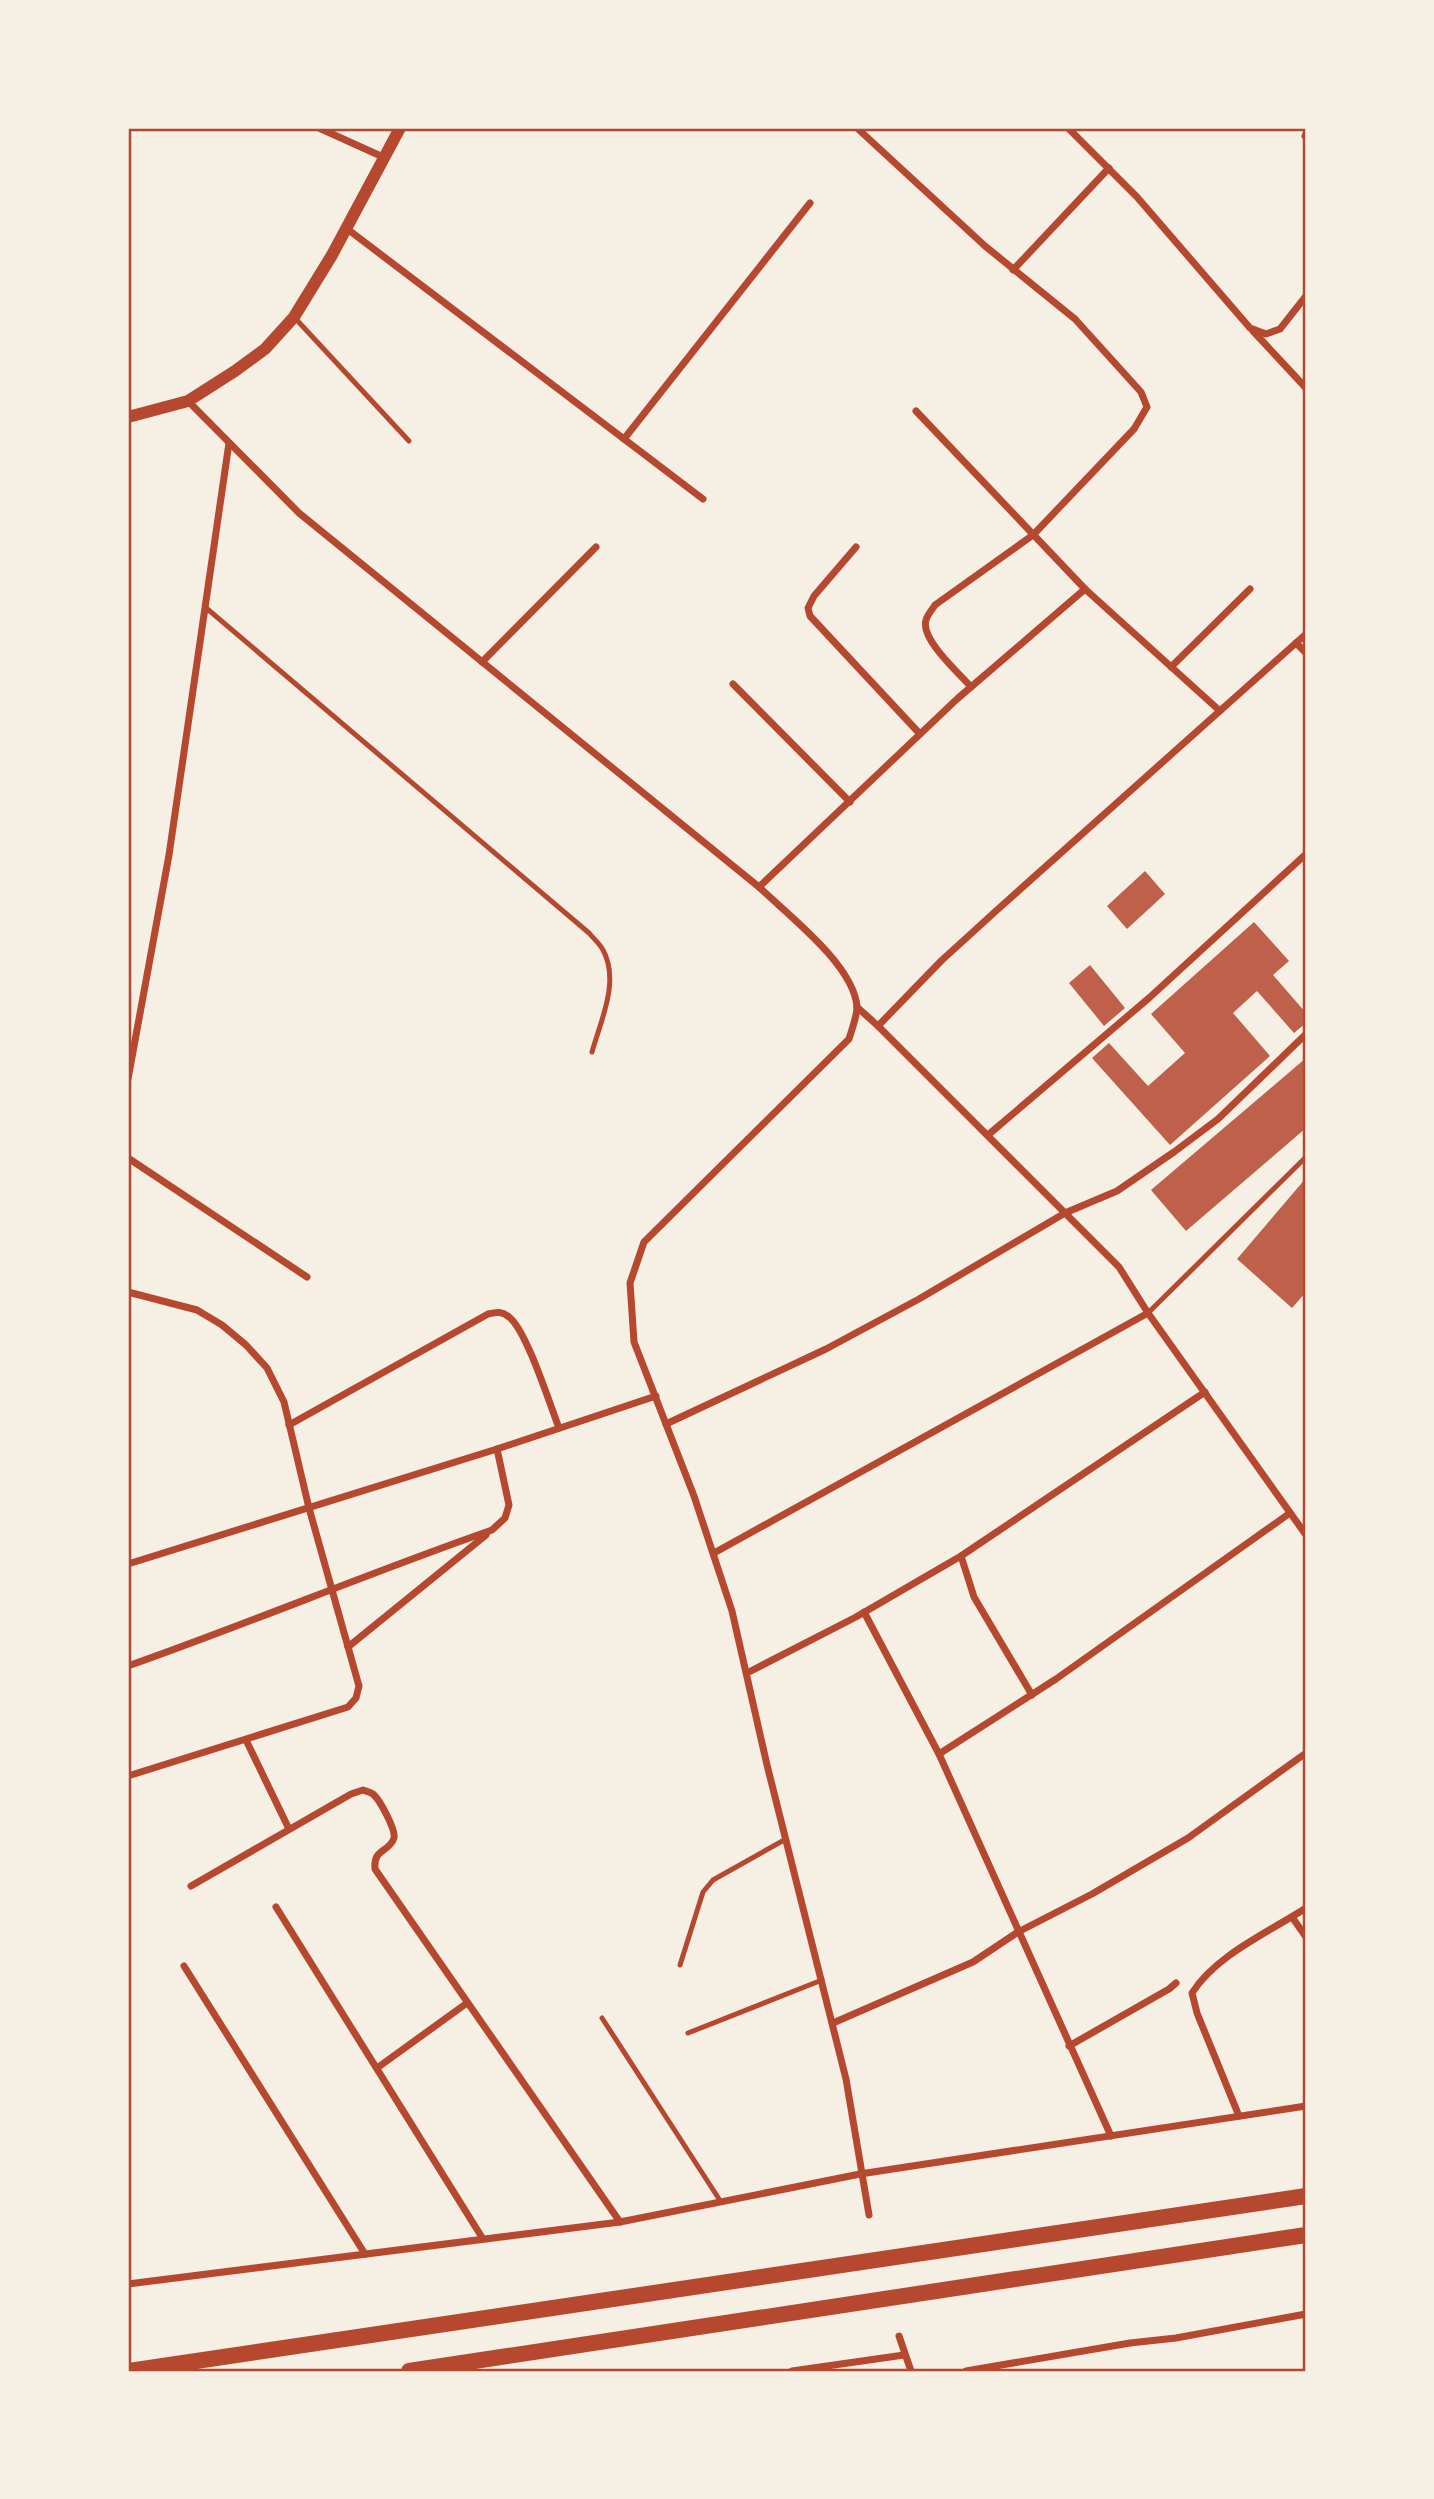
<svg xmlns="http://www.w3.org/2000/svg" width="1434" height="2499" font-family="'PT Sans Narrow',sans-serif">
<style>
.building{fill:#bf614a}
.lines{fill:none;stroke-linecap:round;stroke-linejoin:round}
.service{stroke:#b5482f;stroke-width:5}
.minor{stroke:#b5482f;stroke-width:7}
.tertiary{stroke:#b5482f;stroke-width:12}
.trunk{stroke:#b5482f;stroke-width:16}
.neatline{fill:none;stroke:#b5482f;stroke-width:2.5}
</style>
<rect width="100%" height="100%" fill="#f6efe4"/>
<g class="building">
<path d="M1145 871 1165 894 1127 929 1107 906Z"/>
<path d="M1254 922 1289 961 1273 975 1306 1013V1023L1294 1033 1257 991 1233 1013 1270 1056 1170 1145 1092 1058 1109 1043 1148 1086 1185 1053 1151 1014Z"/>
<path d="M1090 965 1125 1008 1104 1026 1069 983Z"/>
<path d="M1306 1058V1128L1186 1231 1151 1190Z"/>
<path d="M1306 1178V1292L1292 1308 1237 1259Z"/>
</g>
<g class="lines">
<g class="service">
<path d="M294 317 409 441"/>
<path d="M205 607 589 933C593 938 600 944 603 950 620 981 601 1020 592 1052"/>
<path d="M1148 1313 1306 1157"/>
<path d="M680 1965 703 1892 713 1880 786 1839"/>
<path d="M602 2018 721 2202"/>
<path d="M688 2033 822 1980"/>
</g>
<g class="minor">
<path d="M319 128 383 157"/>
<path d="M857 128 985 246 1075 319 1141 392 1147 407 1134 429 1033 535 935 605C932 610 927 615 926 620 920 639 959 673 971 687"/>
<path d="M1068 128 1137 197 1250 328 1266 334 1280 329 1306 296"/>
<path d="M1305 136 1306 134"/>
<path d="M346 228 703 499"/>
<path d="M1013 270 1109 168"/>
<path d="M1253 331 1306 388"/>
<path d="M188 401 299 513 759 887C788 915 854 965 857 1007 857 1016 852 1029 849 1039L644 1242 630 1283 634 1342 694 1496 732 1611 767 1765 846 2079 869 2215"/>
<path d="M916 411 1085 589 1220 711"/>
<path d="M624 439 810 203"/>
<path d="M856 547 814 596 808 608 810 616 920 734"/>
<path d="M1296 643 1306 653"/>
<path d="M482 662 596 547"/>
<path d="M1171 667 1250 589"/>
<path d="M733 684 850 802"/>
<path d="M759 887 957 699 1085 589"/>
<path d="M857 1007 878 1026 1119 1267 1148 1313 1306 1535"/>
<path d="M878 1026 941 961 997 910 1306 634"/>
<path d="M128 1079 169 855 229 443"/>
<path d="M988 1135 1149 998 1306 854"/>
<path d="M128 1158 307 1277"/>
<path d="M128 1292 197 1310 222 1325 246 1345 267 1368 284 1402 309 1508 359 1686 356 1698 348 1707 128 1776"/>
<path d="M666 1424 826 1349 919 1299 1065 1213 1117 1191 1174 1152 1218 1119 1306 1034"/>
<path d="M289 1425 488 1314C497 1312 502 1311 509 1317 526 1329 550 1405 559 1428"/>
<path d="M714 1553 1148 1313"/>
<path d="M961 1556 974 1597 1032 1695"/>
<path d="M128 1564 497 1449 656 1396"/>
<path d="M864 1612 939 1754 1111 2136"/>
<path d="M348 1647 486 1535"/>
<path d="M128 1666C250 1623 369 1573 492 1530L505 1518 509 1505 497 1449"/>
<path d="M747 1673 856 1617 961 1556 1205 1392"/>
<path d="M246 1740 289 1829"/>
<path d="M939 1754 1056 1679 1290 1513"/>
<path d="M191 1886 351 1794 363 1790C366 1791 370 1792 373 1794 380 1800 396 1830 394 1838 389 1853 373 1848 375 1869L620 2222"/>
<path d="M276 1907 483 2239"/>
<path d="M1292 1917 1306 1937"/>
<path d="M184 1966 365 2254"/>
<path d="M833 2023 973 1962 1018 1932 1092 1894 1188 1838 1306 1753"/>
<path d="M1069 2046 1169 1989 1176 1983"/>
<path d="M377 2068 467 2003"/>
<path d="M1239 2116 1197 2013 1192 1993C1216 1955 1269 1932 1306 1908"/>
<path d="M128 2284 620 2222 860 2174 1306 2106"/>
<path d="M899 2336 911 2371"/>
<path d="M792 2371 904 2355"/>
<path d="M966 2371 1130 2343 1176 2338 1306 2314"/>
</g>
<path class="tertiary" d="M128 417 188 401 235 371 265 349 294 317 332 255 400 128"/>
<g class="trunk">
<path d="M129 2371 1306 2196"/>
<path d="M409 2371 1306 2235"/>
</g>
</g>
<rect width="1434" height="2499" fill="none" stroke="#f6efe4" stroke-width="259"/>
<rect x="130" y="130" width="1174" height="2240" class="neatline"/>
</svg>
